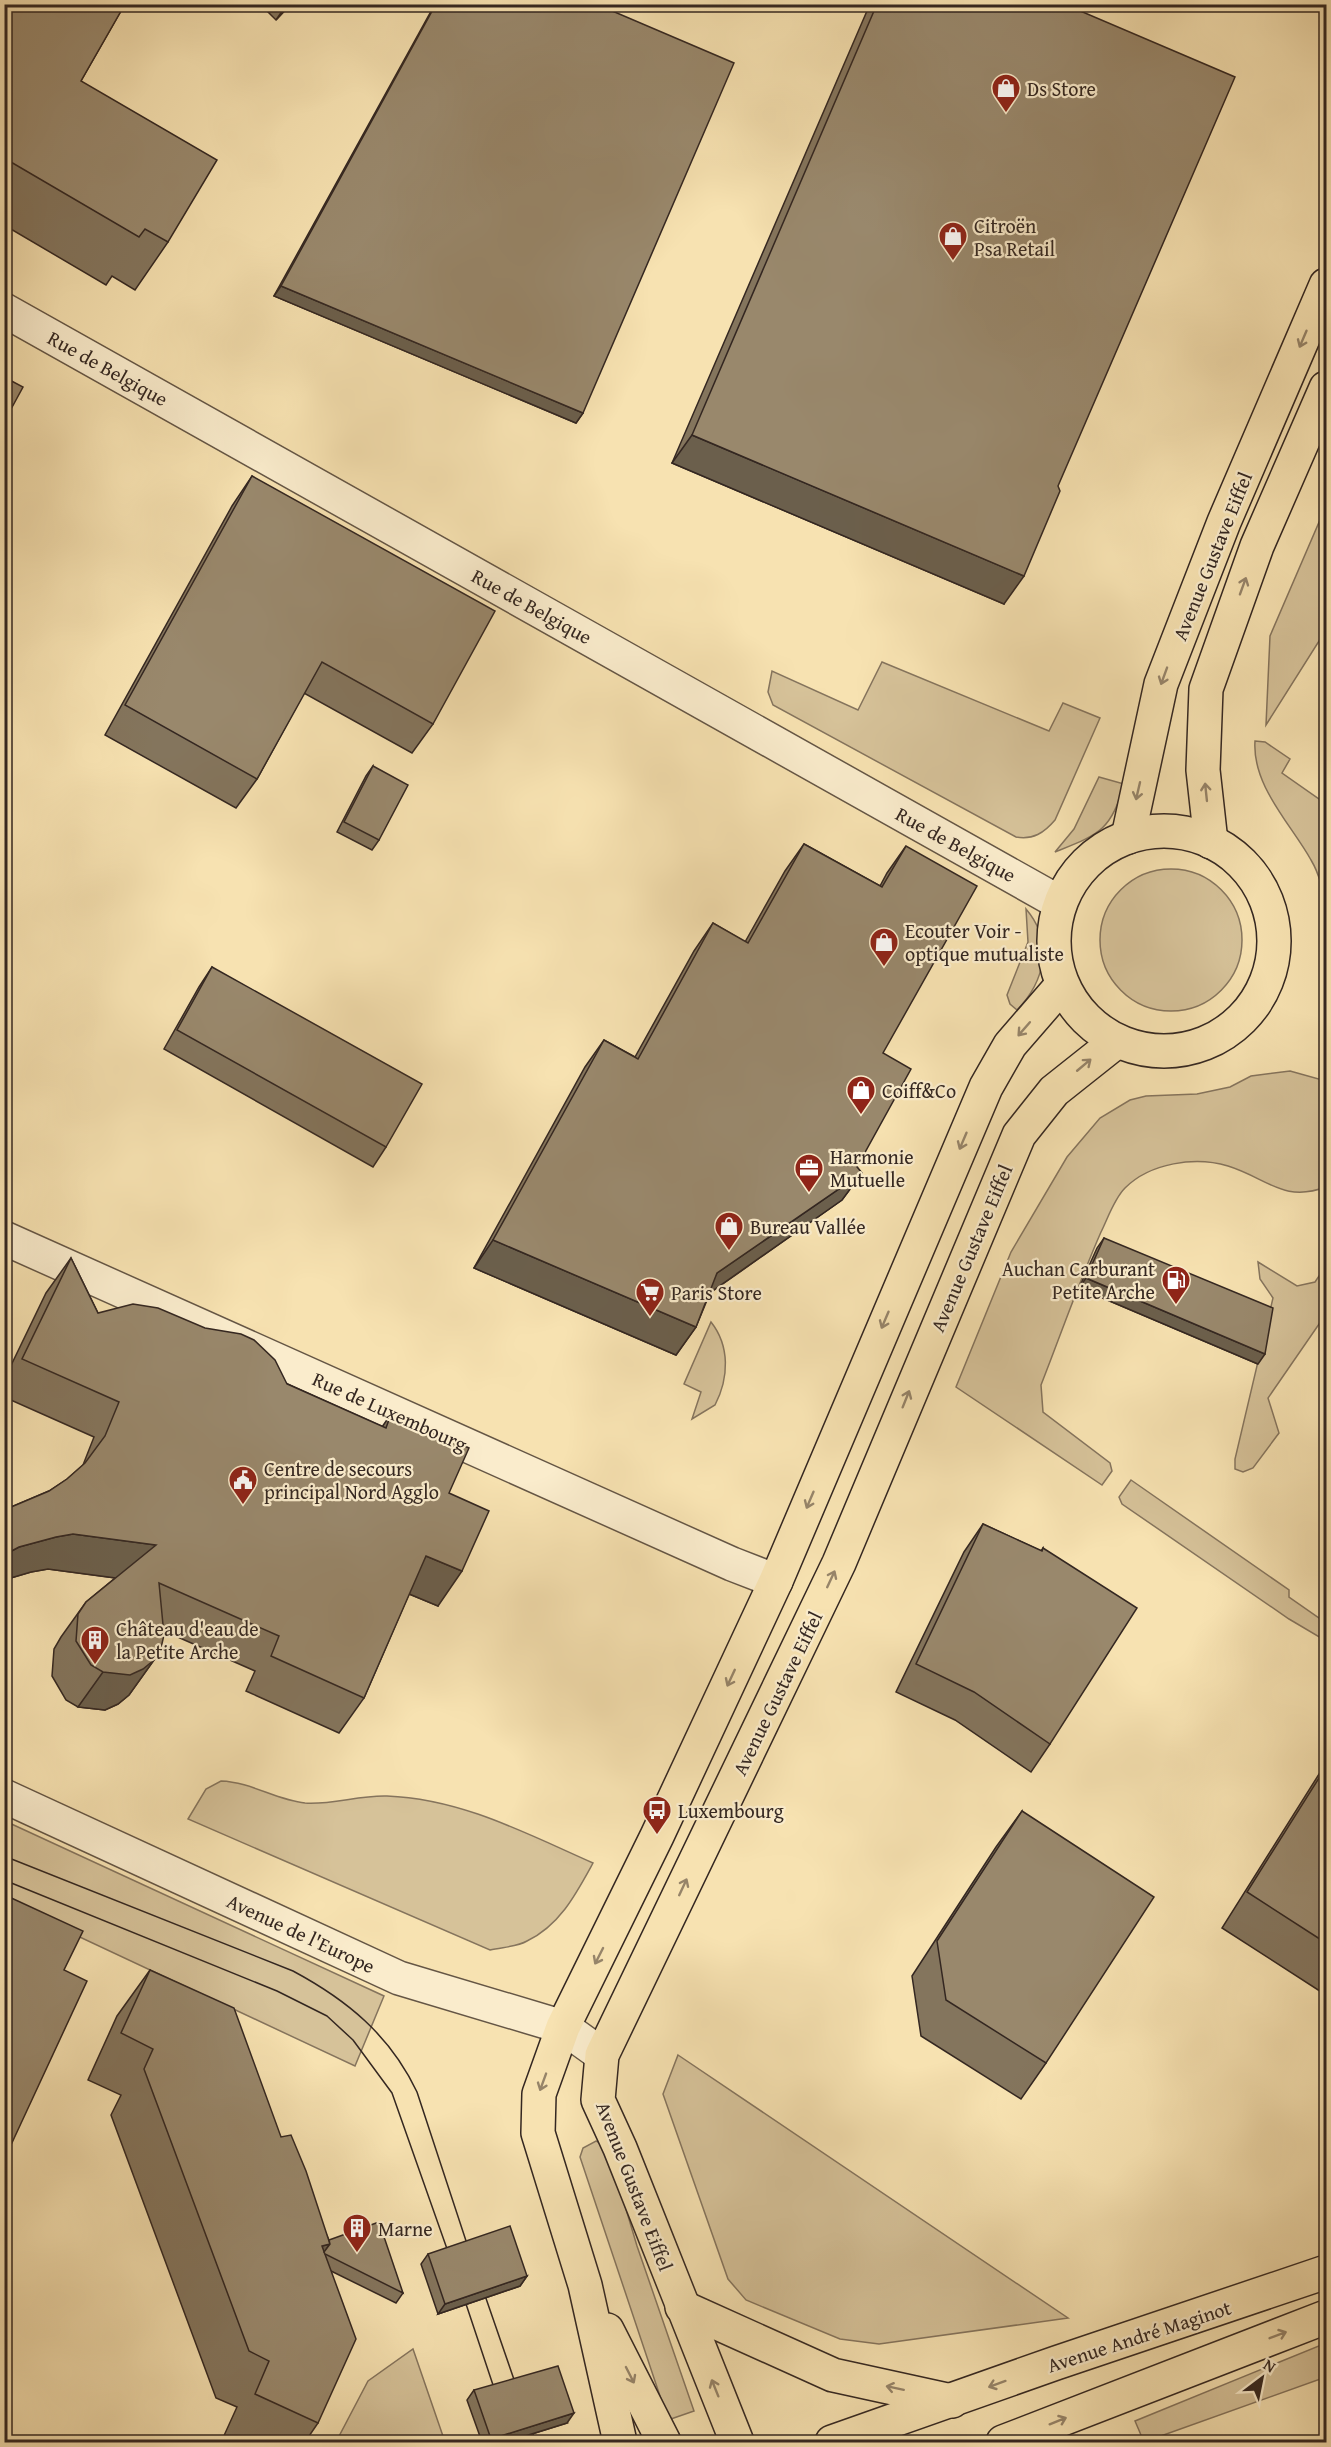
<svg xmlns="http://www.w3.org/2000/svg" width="1331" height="2447" font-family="'Gentium Book Plus',serif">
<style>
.green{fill:#d6c299;stroke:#85745d;stroke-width:1.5}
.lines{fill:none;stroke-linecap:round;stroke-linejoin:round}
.street-casing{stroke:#655645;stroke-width:36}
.primary-casing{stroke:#342721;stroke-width:36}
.street{stroke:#faeccc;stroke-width:33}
.primary{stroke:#f7e2b1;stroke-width:33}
.tram{stroke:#342721;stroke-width:1.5}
.wall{fill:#84755d;stroke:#342721;stroke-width:1.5}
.shaded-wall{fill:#6b5f4c;stroke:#342721;stroke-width:1.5}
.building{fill:#99886c;stroke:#342721;stroke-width:1.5}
.oneway{stroke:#968469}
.labels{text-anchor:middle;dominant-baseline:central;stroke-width:4.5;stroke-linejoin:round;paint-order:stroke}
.poi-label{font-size:20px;fill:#342721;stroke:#faeccc;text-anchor:start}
.street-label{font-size:20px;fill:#342721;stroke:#faeccc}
</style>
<rect width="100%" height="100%" fill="#f7e2b1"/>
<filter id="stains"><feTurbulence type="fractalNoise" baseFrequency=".00333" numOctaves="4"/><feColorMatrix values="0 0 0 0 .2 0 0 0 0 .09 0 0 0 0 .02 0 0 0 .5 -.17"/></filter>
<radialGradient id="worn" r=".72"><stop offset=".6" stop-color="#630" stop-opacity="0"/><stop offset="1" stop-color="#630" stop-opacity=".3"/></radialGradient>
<g class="green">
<path d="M1326 506V630L1266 725 1270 636Z"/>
<path d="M882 662 1049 731 1063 703 1100 718 1055 820C1044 833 1033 840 1016 837L773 705 768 692 772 671 858 710Z"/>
<path d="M1255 741 1265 742 1290 759 1282 773 1326 804V908C1323 891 1320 875 1311 860 1291 824 1252 786 1255 741Z"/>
<path d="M1099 777 1124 784C1112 831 1097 835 1055 852L1074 829Z"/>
<circle cx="1171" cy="940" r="71"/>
<path d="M1026 909C1054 942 1045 981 1017 1010L1010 1004 1007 995 1028 942Z"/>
<path d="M1290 1071 1326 1081V1187C1283 1203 1267 1178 1228 1166 1195 1156 1150 1163 1125 1188 1114 1199 1108 1218 1101 1232 1079 1282 1061 1334 1041 1385L1043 1412 1110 1463 1112 1471 1102 1485 956 1387 1011 1252 1067 1157 1100 1118 1130 1100 1146 1096 1197 1094 1230 1087 1251 1076Z"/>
<path d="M1258 1262 1297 1286 1315 1282 1321 1273 1326 1277V1314L1268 1398 1279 1433 1253 1468 1243 1472 1235 1469V1459L1273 1298 1260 1279Z"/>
<path d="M711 1322C730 1346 729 1378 715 1405L692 1419 701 1392 684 1384Z"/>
<path d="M1131 1480 1289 1590V1597L1326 1623V1641L1289 1619 1122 1504 1119 1497Z"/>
<path d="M221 1781C251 1782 276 1800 305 1803 332 1805 359 1795 387 1796 462 1799 525 1833 593 1863 576 1894 560 1925 527 1941 517 1947 502 1947 490 1950L188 1819 206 1789Z"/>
<path d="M5 1821 384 1996 355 2066 5 1902Z"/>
<path d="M678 2055 1068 2318 879 2344 840 2339 746 2300 728 2279 663 2094Z"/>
<path d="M596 2141 605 2145 609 2152 637 2246 694 2411 668 2420 580 2157 583 2148Z"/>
<path d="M1326 2343V2377L1144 2442 1135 2421Z"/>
<path d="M413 2349 445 2442H336L368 2381Z"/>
</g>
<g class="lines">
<g class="street-casing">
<g id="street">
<path d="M4 310 1060 903"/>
<path d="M4 1238 732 1564 776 1581"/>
<path d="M4 1796 399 1978 563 2027 602 2055"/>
</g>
</g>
<g class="primary-casing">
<g id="primary">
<circle cx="1164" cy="941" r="110"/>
<path d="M1128 837 1161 684 1224 522 1326 285"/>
<path d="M1211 842 1203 770 1206 689 1257 546 1326 388"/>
<path d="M682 2307 833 2375 952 2401"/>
<path d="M607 2330 664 2442"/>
<path d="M620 2442 585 2285 538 2133 539 2094 563 2027 657 1836 776 1581 986 1087 1010 1045 1062 985"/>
<path d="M737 2442 620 2148 598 2100 602 2055 839 1563 1019 1135 1054 1091 1117 1041"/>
<path d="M832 2442 1056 2363 1326 2272"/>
<path d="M1003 2442 1326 2317"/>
</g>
</g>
<use href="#street" class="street"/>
<use href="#primary" class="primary"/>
<g class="tram">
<path d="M4 1856 293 1971C347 2000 390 2035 417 2092L471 2256"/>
<path d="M4 1880 277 1991 327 2016 353 2040 392 2093 452 2263"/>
<path d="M480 2281 519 2394"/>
<path d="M461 2289 498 2400"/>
<path d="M527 2417 536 2442"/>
</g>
</g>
<g class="wall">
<path d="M4 4H125L81 81 168 242 135 290 112 276 106 285 4 225Z"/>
<path d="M260 4H291L276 20Z"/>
<path d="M435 4H596L583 413 576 423 274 296Z"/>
<path d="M870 4H1064L1004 604 672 463Z"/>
<path d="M252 476 433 724 412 753 304 693 257 779 236 808 105 735 232 506Z"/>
<path d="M373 766 379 840 372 850 337 832 366 776Z"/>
<path d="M804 844 880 886 887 873 906 846 883 1053 857 1167 862 1173 842 1200 710 1293 696 1327 676 1355 474 1268 585 1067 604 1040 635 1057 694 951 713 923 745 942 785 871Z"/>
<path d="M212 967 386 1147 373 1167 164 1049 199 987Z"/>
<path d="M1104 1238 1258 1364 1079 1288 1097 1248Z"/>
<path d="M71 1258 98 1313 287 1384 382 1427 391 1414 449 1493 438 1606 409 1594 364 1698 339 1733 246 1691 255 1671 164 1631 154 1660 129 1695 118 1704 105 1710 78 1707 66 1700 52 1676 54 1649 61 1637 86 1602 115 1578 48 1569 31 1572 4 1580V1510L49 1491 67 1479 83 1465 94 1437 4 1397V1380L46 1293Z"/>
<path d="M983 1524 1041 1551 1043 1548 1050 1744 1031 1772 955 1720 896 1692 964 1552Z"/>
<path d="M1326 1763V1995L1222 1928Z"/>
<path d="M1022 1811 1046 2063 1021 2099 921 2036 912 1976 996 1847Z"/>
<path d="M150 1970 281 2137 329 2240 403 2293 396 2303 331 2271 318 2423 305 2442H227L222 2440 237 2407 216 2398 111 2115 121 2095 88 2080 117 2016Z"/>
<path d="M428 2254 527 2276 520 2286 438 2314 421 2264Z"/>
<path d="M474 2390 567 2423 506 2442H482L467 2400Z"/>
</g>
<g class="shaded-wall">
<path d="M287 4H291L276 20Z"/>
<path d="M281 286 583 413 576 423 274 296Z"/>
<path d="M692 435 1024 576 1004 604 672 463Z"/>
<path d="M862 1173 842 1200 698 1301 717 1273Z"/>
<path d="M493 1240 696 1327 676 1355 474 1268Z"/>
<path d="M1086 1278 1265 1354 1258 1364 1079 1288Z"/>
<path d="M73 1534 156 1545 131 1580 48 1569 31 1572 4 1580V1555L19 1547 56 1537Z"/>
<path d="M426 1556 462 1571 438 1606 402 1591Z"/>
<path d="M154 1660 129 1695 118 1704 105 1710 78 1707 103 1672Z"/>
<path d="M330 2244 298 2290 322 2246Z"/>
<path d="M527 2276 520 2286 438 2314 445 2304Z"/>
<path d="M574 2413 567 2423 506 2442H489L491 2439Z"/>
</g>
<g class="building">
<path d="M6 4H125L81 81 217 160 168 242 145 229 139 237 4 158V7Z"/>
<path d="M436 4H596L734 63 583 413 281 286Z"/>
<path d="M877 4H1064L1235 77 1058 486 1060 491 1024 576 692 435Z"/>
<path d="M4 377 23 387 4 422Z"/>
<path d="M252 476 495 611 433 724 322 662 257 779 125 705Z"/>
<path d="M373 766 408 785 379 840 344 822Z"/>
<path d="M804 844 882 887 906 846 977 886 883 1053 911 1069 857 1167 862 1173 717 1273 696 1327 493 1240 604 1040 638 1059 713 923 748 943Z"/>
<path d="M212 967 422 1084 386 1147 177 1030Z"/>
<path d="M1104 1238 1273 1308 1265 1354 1086 1278Z"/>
<path d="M71 1258 98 1313 133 1304 158 1308 205 1328 241 1334 254 1340 275 1360 287 1384 386 1428 391 1414 469 1448 449 1493 489 1511 462 1571 426 1556 364 1698 271 1656 279 1636 159 1583 164 1635 161 1648 154 1660 143 1669 130 1675 103 1672 91 1665 76 1641 78 1614 86 1602 156 1545 73 1534 56 1537 19 1547 4 1555V1510L49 1491 67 1479 85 1463 105 1436 119 1402 22 1359Z"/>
<path d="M983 1524 1042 1551 1043 1548 1137 1608 1050 1744 974 1692 916 1664Z"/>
<path d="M1326 1767V1943L1247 1892Z"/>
<path d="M1022 1811 1154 1897 1046 2063 946 2000 937 1941Z"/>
<path d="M7 1896 83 1931 64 1970 87 1981 4 2160V1902Z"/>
<path d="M150 1970 234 2008 281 2137 291 2135 306 2171 330 2244 322 2246 356 2339 318 2423 255 2394 269 2361 249 2351 144 2069 153 2049 121 2033Z"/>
<path d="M379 2222 403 2293 325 2254 324 2252 330 2244 329 2240Z"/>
<path d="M510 2226 527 2276 445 2304 428 2254Z"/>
<path d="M558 2366 574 2413 491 2439 474 2390Z"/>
</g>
<defs><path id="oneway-shaft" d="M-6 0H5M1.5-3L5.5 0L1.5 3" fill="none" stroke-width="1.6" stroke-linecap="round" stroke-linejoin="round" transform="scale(1.5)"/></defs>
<g class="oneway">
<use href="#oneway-shaft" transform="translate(1303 339) rotate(113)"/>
<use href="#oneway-shaft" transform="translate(1243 586) rotate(-70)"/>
<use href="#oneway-shaft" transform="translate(1164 676) rotate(110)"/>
<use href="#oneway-shaft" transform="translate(1138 791) rotate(103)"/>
<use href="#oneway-shaft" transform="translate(1206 792) rotate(-96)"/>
<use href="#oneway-shaft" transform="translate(1024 1029) rotate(131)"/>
<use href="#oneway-shaft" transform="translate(1084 1065) rotate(-40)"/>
<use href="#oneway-shaft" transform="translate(963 1141) rotate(113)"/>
<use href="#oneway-shaft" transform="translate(885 1320) rotate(113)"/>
<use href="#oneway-shaft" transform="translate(906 1399) rotate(-68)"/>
<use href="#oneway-shaft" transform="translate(810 1500) rotate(113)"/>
<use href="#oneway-shaft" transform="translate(831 1579) rotate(-65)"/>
<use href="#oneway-shaft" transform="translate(731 1678) rotate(115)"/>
<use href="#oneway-shaft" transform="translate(683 1887) rotate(-65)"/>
<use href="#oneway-shaft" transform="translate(599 1956) rotate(117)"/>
<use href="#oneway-shaft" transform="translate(543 2082) rotate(110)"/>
<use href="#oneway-shaft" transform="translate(1278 2335) rotate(-21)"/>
<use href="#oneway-shaft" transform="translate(630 2375) rotate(63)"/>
<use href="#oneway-shaft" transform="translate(997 2384) rotate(160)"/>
<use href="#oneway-shaft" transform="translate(715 2388) rotate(-112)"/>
<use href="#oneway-shaft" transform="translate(895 2388) rotate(-168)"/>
<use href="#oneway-shaft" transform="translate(1058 2421) rotate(-22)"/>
</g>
<defs>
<g id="shop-pin" transform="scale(1.5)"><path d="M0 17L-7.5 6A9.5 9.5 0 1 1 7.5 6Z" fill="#8f2418" stroke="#faeccc"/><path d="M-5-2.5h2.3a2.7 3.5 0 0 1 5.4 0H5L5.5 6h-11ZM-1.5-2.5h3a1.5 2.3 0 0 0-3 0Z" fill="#fff"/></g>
<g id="office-pin" transform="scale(1.5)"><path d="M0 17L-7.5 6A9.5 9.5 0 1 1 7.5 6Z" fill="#8f2418" stroke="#faeccc"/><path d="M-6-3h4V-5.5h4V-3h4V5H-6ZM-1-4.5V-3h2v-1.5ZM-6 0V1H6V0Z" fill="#fff"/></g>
<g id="fuel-pin" transform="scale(1.5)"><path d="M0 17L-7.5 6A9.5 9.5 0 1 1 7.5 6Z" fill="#8f2418" stroke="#faeccc"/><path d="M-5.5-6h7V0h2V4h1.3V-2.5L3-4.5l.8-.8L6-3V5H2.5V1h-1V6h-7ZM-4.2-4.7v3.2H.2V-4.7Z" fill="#fff"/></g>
<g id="supermarket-pin" transform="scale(1.5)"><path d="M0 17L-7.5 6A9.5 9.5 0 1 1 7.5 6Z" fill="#8f2418" stroke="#faeccc"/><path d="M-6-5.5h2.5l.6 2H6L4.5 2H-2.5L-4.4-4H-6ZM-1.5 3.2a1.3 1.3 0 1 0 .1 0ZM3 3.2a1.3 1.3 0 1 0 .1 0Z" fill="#fff"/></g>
<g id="civic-pin" transform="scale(1.5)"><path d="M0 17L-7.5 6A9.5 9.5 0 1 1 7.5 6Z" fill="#8f2418" stroke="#faeccc"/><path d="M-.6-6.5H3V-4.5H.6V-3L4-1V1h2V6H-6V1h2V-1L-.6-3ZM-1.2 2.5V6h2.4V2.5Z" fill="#fff"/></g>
<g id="building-pin" transform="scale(1.5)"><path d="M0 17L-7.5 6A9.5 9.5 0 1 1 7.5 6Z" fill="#8f2418" stroke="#faeccc"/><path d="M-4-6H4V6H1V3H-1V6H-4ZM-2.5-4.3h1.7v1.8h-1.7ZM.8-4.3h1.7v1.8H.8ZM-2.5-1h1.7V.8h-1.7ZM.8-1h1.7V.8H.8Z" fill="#fff"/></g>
<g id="bus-pin" transform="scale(1.5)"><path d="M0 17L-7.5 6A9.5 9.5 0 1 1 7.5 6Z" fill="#8f2418" stroke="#faeccc"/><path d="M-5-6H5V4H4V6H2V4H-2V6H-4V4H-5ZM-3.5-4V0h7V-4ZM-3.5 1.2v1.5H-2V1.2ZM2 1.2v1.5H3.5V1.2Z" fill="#fff"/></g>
</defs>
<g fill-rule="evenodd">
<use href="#shop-pin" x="1006" y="88"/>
<use href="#shop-pin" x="953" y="236"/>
<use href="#shop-pin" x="884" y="942"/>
<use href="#shop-pin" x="861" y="1090"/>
<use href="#office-pin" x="809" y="1168"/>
<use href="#shop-pin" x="729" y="1226"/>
<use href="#fuel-pin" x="1176" y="1280"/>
<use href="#supermarket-pin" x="650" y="1292"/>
<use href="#civic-pin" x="243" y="1480"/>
<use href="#building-pin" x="95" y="1640"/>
<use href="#bus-pin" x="657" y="1810"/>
<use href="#building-pin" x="357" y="2228"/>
</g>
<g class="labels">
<g class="poi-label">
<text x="1027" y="88">Ds Store</text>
<text x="974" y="225">Citroën<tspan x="974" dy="23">Psa Retail</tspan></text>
<text x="905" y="930">Ecouter Voir -<tspan x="905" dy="23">optique mutualiste</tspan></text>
<text x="882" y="1090">Coiff&amp;Co</text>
<text x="830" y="1156">Harmonie<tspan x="830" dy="23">Mutuelle</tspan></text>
<text x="750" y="1226">Bureau Vallée</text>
<text x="1155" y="1268" text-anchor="end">Auchan Carburant<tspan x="1155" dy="23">Petite Arche</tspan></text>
<text x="671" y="1292">Paris Store</text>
<text x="264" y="1468">Centre de secours<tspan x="264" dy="23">principal Nord Agglo</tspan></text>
<text x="116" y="1628">Château d'eau de<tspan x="116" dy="23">la Petite Arche</tspan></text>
<text x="678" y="1810">Luxembourg</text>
<text x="378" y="2228">Marne</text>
</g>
<g class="street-label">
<text transform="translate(108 368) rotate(29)">Rue de Belgique</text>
<text transform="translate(1212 556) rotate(-68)">Avenue Gustave Eiffel</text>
<text transform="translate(532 606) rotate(29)">Rue de Belgique</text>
<text transform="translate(956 844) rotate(29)">Rue de Belgique</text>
<text transform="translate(971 1248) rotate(-67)">Avenue Gustave Eiffel</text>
<text transform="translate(390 1411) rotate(24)">Rue de Luxembourg</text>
<text transform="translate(777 1693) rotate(-64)">Avenue Gustave Eiffel</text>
<text transform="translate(301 1933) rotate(25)">Avenue de l'Europe</text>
<text transform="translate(635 2186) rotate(69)">Avenue Gustave Eiffel</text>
<text transform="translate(1139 2336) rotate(-18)">Avenue André Maginot</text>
</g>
</g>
<rect width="1331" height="2447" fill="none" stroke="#f7e2b1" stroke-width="24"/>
<rect x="6" y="6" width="1319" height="2435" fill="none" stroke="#342721" stroke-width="3"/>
<rect x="12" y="12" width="1307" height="2423" fill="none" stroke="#342721" stroke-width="1.5"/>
<g transform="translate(1262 2378) rotate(32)" stroke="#faeccc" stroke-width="4.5" paint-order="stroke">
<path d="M0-4.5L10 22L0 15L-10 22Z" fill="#342721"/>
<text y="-9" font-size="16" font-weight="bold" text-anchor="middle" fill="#342721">N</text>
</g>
<rect width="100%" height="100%" filter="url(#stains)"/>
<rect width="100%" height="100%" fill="url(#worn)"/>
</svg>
